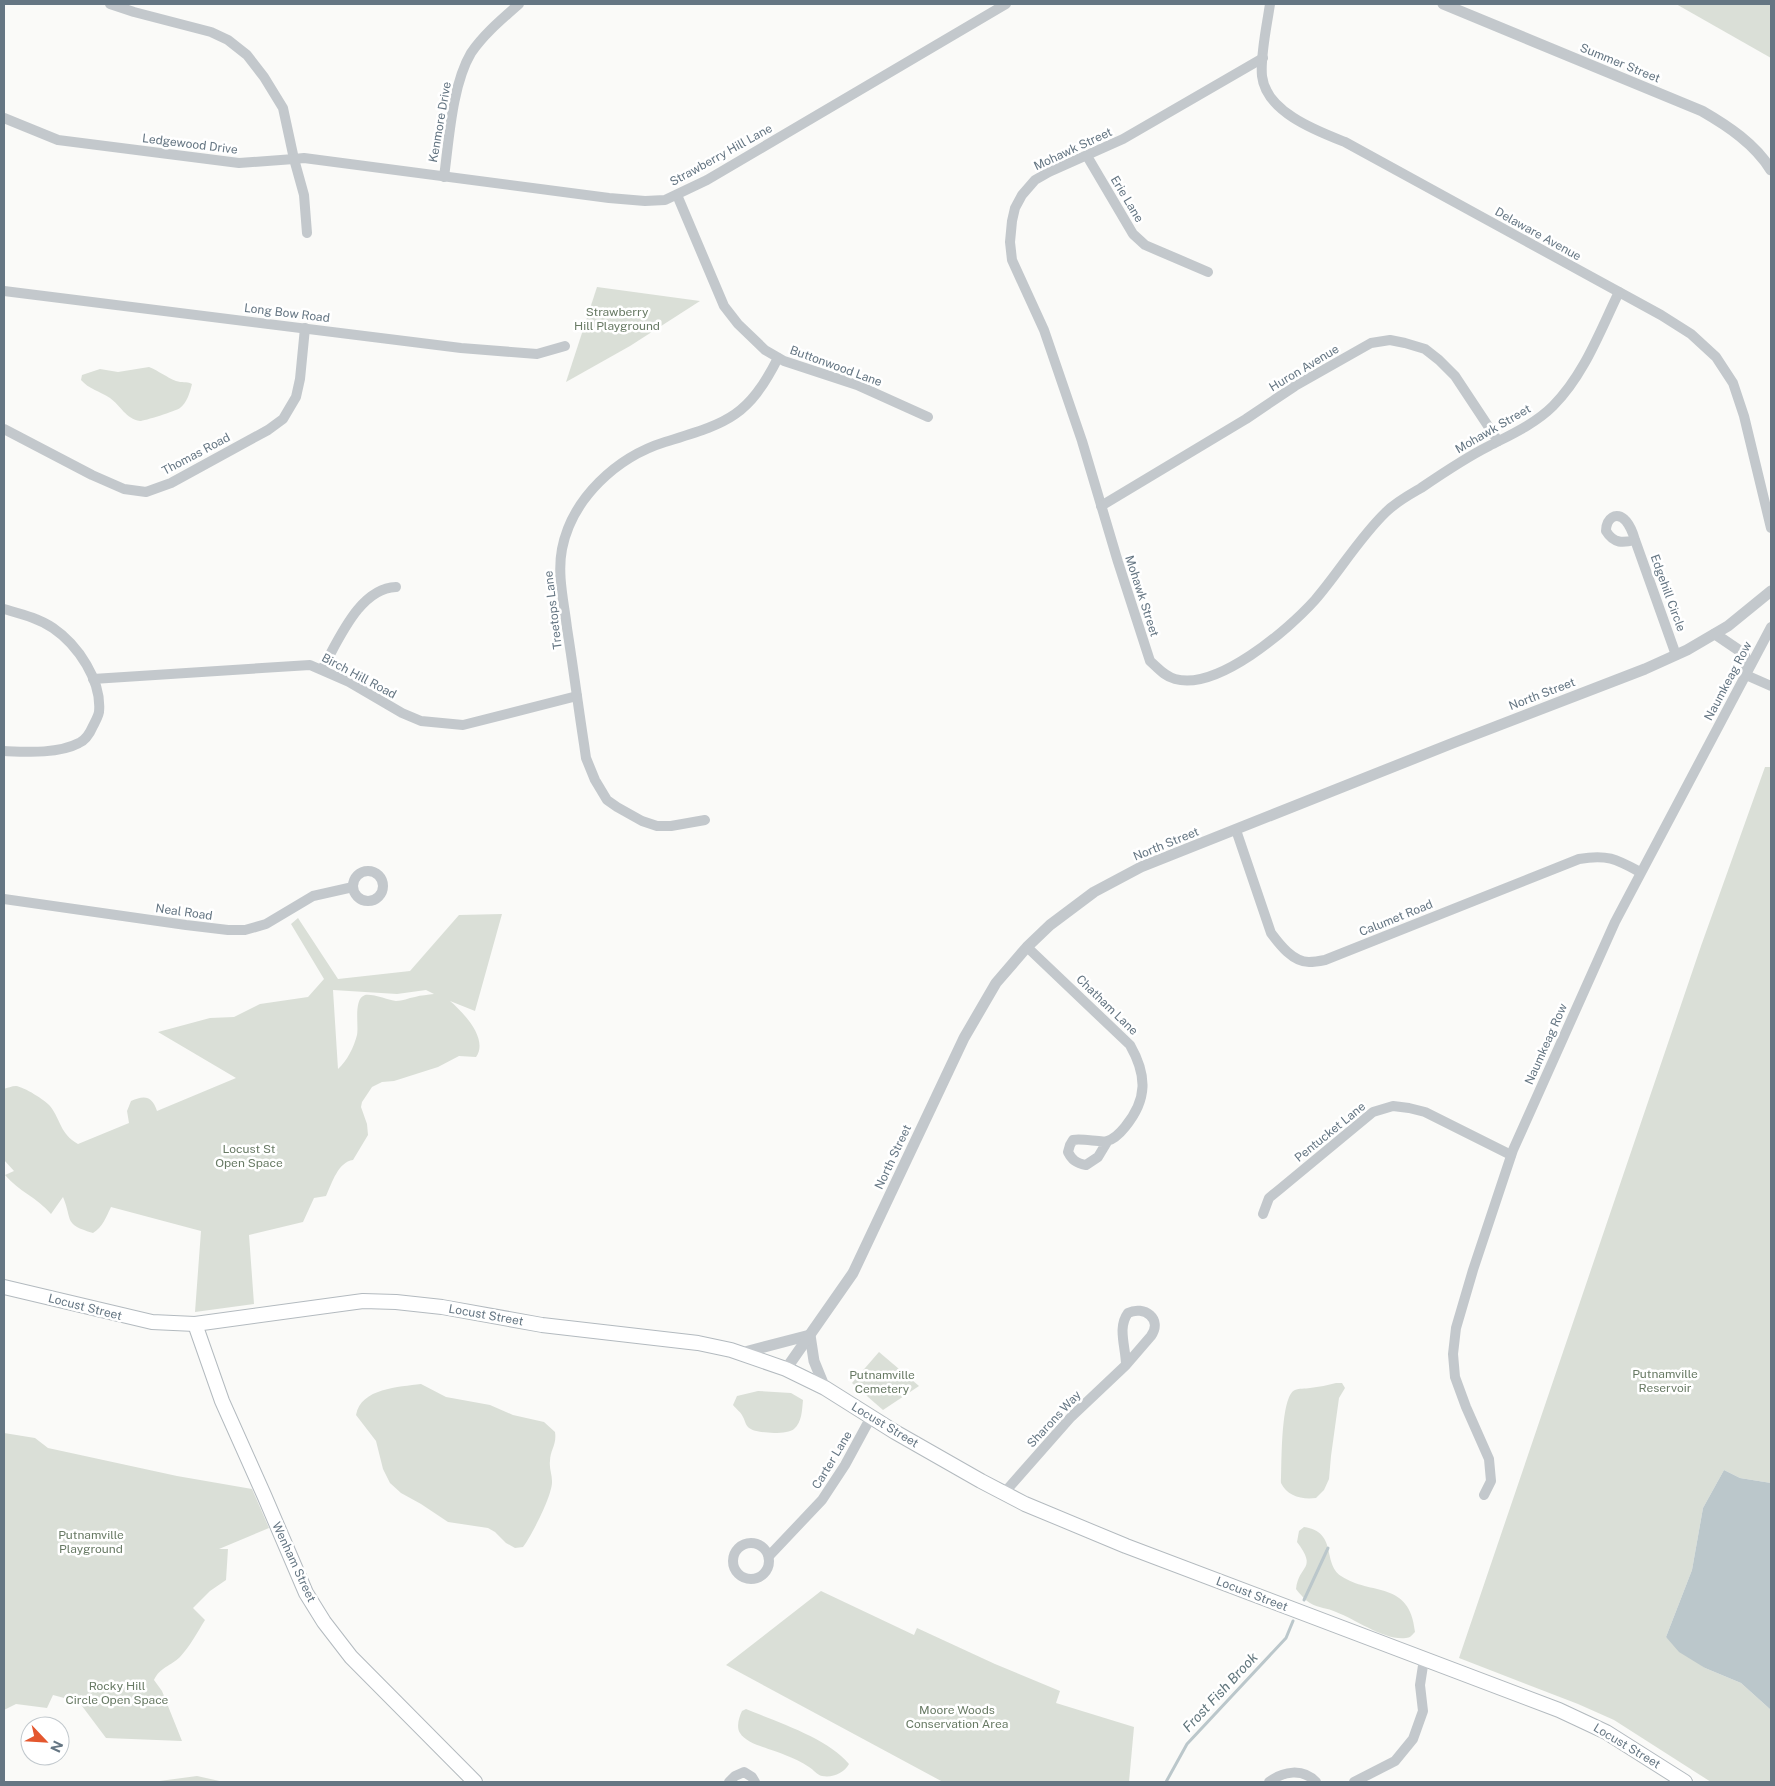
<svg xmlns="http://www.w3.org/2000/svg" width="1775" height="1786" font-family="'Public Sans',sans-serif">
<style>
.green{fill:#dadfd7;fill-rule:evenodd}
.water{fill:#bbc7cb}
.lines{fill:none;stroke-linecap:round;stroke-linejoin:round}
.stream{stroke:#bbc7cb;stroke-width:3}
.secondary-casing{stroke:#b3babf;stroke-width:16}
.minor{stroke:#c3c8cc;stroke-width:10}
.tertiary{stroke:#c3c8cc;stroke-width:11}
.secondary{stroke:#fff;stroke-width:14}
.labels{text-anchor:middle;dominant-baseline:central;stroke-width:5;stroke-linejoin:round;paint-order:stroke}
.street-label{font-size:12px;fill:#657683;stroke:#fff}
.park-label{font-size:12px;fill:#687a64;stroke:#fff}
.water-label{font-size:14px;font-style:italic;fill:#60757c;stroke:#fff}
</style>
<rect width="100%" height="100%" fill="#fafaf8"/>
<g class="green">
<path d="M1676 4H1771V58Z"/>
<path d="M597 287 700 301 630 346 566 382Z"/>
<path d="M149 367C159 371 166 377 176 381 182 383 186 381 192 384 190 392 187 403 180 408 176 411 144 421 140 421 126 419 120 405 110 398 99 391 89 389 81 380L82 375 100 369 118 372Z"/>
<path d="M1765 767H1771V1483L1740 1478 1724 1470 1703 1508 1692 1570 1666 1637 1705 1668 1741 1683 1771 1710V1782H1711L1614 1720 1578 1704 1459 1658 1701 946Z"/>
<path d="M502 914 475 1011 450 1001C463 1012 489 1039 476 1057L459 1056 438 1067 394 1081 382 1082 372 1087 362 1102 361 1107 367 1124 368 1135 353 1160C338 1162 332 1183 326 1196L314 1198 303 1222 249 1235 254 1304 195 1312 201 1231 111 1207C106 1217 103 1227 93 1233 63 1224 73 1221 63 1197L51 1214C38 1198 18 1191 5 1175L14 1171 4 1160V1089C7 1088 12 1086 16 1086 24 1087 45 1100 50 1106 61 1120 60 1134 78 1144L129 1123 127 1111 131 1101C145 1095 152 1096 157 1111L236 1078 158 1032 210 1018 234 1017 260 1004 308 997 324 979 291 924 298 918 338 979 410 971 459 915ZM333 990 397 994 426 990 434 994C428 995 421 995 415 997 408 998 403 1001 396 1001 389 1000 371 993 365 995 353 999 359 1025 357 1035 354 1047 347 1061 338 1069Z"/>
<path d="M879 1352 919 1386 883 1410 852 1383Z"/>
<path d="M1336 1383H1342L1345 1388 1339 1398 1331 1456 1329 1479 1324 1490 1316 1498C1302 1500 1287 1496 1281 1483 1282 1467 1280 1396 1295 1390 1299 1388 1305 1389 1310 1388 1319 1387 1328 1385 1336 1383Z"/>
<path d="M421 1384 446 1397 490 1405 513 1415 544 1422 555 1432C557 1445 550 1450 550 1461 549 1468 552 1474 552 1481 553 1494 531 1537 523 1547L515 1548 506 1543 495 1532 488 1528 448 1522 421 1504 401 1493 390 1483 383 1469 376 1441 356 1415C361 1388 399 1387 421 1384Z"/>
<path d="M758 1391 791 1393 803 1400C802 1410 802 1422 794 1429 787 1435 754 1434 748 1427 745 1424 745 1420 743 1417 741 1412 736 1409 733 1405L737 1396Z"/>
<path d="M4 1433 35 1438 48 1448 177 1476 252 1489 269 1528 219 1549H228L226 1580 210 1591 193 1608 205 1620C197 1633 190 1646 180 1657 171 1666 160 1667 154 1680L162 1691 182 1741 106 1738 79 1702 53 1695 47 1708 16 1704 4 1710Z"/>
<path d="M1304 1527C1338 1532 1322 1563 1341 1576 1371 1596 1410 1580 1415 1632 1412 1635 1410 1638 1406 1638 1385 1641 1355 1619 1336 1612 1328 1608 1318 1608 1310 1603 1305 1600 1300 1594 1296 1589 1299 1564 1318 1570 1297 1542L1299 1531Z"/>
<path d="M821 1591 914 1635 917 1628 995 1664 1060 1691 1056 1703 1134 1727 1129 1782H943L726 1665Z"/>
<path d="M746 1709C777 1722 828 1738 849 1764 844 1773 833 1778 822 1776 817 1775 814 1770 809 1767 802 1762 793 1758 785 1755 773 1749 747 1745 740 1733 736 1727 739 1717 742 1711Z"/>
<path d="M197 1776 224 1782H152Z"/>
</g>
<path class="water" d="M1724 1470 1740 1478 1771 1483V1710L1741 1683 1705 1668 1679 1652 1666 1637 1692 1570 1703 1508Z"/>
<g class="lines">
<g class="stream">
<path d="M1304 1600 1328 1548"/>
<path d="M1166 1782 1187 1744 1286 1638 1293 1621"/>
</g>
<g class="secondary-casing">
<g id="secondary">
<path d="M4 1287 152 1322 195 1324 363 1301 396 1302 442 1307 542 1325 698 1343 731 1350 786 1369 825 1388 895 1432 981 1481 1025 1504 1126 1546 1559 1710 1606 1732 1685 1782"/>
<path d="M195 1324 222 1401 264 1495 306 1593 324 1622 351 1657 475 1782"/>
</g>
</g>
<g class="minor">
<path d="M1270 4C1267 25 1260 56 1262 76 1266 112 1317 131 1345 142L1661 315 1691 334 1716 357 1733 383 1744 416 1771 528"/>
<path d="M1263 58 1123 139 1049 172 1035 180 1022 195 1015 208 1012 221 1010 242 1012 260 1044 330 1082 441 1118 562 1150 661C1158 668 1164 676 1175 679 1217 691 1288 630 1315 600 1340 571 1359 538 1386 512 1396 502 1409 495 1421 488 1443 473 1465 458 1489 446 1510 435 1535 424 1553 406 1584 375 1600 331 1619 292"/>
<path d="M4 118 58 140 239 163 294 159 283 108 264 77 247 55 228 40 211 32 134 12 110 4"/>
<path d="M1087 156 1133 234 1145 245 1208 272"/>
<path d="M444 177C449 140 452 85 471 53 484 34 502 19 519 4"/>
<path d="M677 195 724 306 738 324 765 350 784 361 857 385 928 417"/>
<path d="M307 233 304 195 294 159 304 158 609 198 645 201 665 200 707 180 1006 4"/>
<path d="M4 291 461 348 537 354 565 346"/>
<path d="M4 429 92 475 124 489 146 492 171 483 268 430 283 419 296 397 300 379 305 328"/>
<path d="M1101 506 1246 419 1295 386 1371 343 1390 340 1405 343 1425 349 1439 360 1455 376 1498 441"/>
<path d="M1635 540C1623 543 1614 544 1606 531 1606 519 1616 510 1626 521 1631 527 1633 533 1635 540L1676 655"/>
<path d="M4 609C21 614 38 618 53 628 78 645 102 681 99 712 98 717 95 722 93 726 90 733 86 740 79 743 58 754 27 752 4 751"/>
<path d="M322 669C338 642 359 588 396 587"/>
<path d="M1746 675 1771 686"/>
<path d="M93 679 310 665 349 682 402 713 421 721 463 725 577 696"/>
<path d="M705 820 671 826H657L642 821 617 807 607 800 595 780 586 758 584 744C578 705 573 666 567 628 564 602 557 575 562 549 572 498 617 457 665 442 726 423 747 419 778 358"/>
<path d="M1236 830 1271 933C1280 945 1293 962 1309 962 1314 962 1320 961 1325 960L1579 859C1607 854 1616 859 1640 872"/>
<circle cx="368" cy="886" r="15"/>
<path d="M4 899 186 925 228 930H245L266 924 313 896 353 887"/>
<path d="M1027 947 1130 1045C1147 1075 1148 1099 1125 1127 1121 1132 1115 1139 1107 1141 1101 1143 1083 1138 1073 1140L1070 1145 1068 1152C1072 1160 1076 1163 1086 1165L1098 1157 1107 1142"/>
<path d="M1263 1214 1269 1198 1280 1189 1373 1112 1393 1106 1409 1108 1425 1112 1511 1155"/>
<path d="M1004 1493 1071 1417 1126 1365 1151 1336C1163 1319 1144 1305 1128 1313 1117 1328 1126 1347 1126 1365"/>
<path d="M1484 1495 1491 1481 1489 1459 1466 1407 1455 1377 1453 1354 1456 1328 1473 1270 1513 1150 1615 922 1771 627"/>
<circle cx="751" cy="1561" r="18"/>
<path d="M769 1556 822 1500 845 1465 871 1417"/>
<path d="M729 1782 735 1776 744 1772 752 1777 755 1782"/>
<path d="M1269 1782C1283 1771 1303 1768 1316 1782"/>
<path d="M1354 1782 1395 1761 1413 1739 1423 1711 1420 1685 1424 1659"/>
</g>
<g class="tertiary">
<path d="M1443 4 1702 111C1728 126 1755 144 1771 170"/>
<path d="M1715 634 1743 653 1746 659V675"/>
<path d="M741 1353 810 1335 814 1361 825 1388"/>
<path d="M786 1369 853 1273 964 1038 996 983 1027 947 1050 925 1094 892 1141 867 1453 743 1645 669 1687 650 1728 626 1771 591"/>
</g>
<use href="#secondary" class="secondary"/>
</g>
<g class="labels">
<g class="street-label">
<text transform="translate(1620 63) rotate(22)">Summer Street</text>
<text transform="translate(440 122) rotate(-80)">Kenmore Drive</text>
<text transform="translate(190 144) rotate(7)">Ledgewood Drive</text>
<text transform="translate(1073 149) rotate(-25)">Mohawk Street</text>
<text transform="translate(721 155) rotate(-29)">Strawberry Hill Lane</text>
<text transform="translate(1127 199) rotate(59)">Erie Lane</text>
<text transform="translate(1538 234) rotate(29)">Delaware Avenue</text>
<text transform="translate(287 313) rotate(7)">Long Bow Road</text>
<text transform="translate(836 366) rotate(20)">Buttonwood Lane</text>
<text transform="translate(1304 368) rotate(-31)">Huron Avenue</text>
<text transform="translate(1493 429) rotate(-30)">Mohawk Street</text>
<text transform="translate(196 454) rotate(-28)">Thomas Road</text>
<text transform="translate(1668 593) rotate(70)">Edgehill Circle</text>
<text transform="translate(1142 596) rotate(72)">Mohawk Street</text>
<text transform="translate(553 610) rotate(-97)">Treetops Lane</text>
<text transform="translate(359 676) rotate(28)">Birch Hill Road</text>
<text transform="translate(1728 681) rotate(-62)">Naumkeag Row</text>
<text transform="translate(1542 694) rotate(-21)">North Street</text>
<text transform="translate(1166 844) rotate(-22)">North Street</text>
<text transform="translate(184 912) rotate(8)">Neal Road</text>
<text transform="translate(1396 918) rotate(-22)">Calumet Road</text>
<text transform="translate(1107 1005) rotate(44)">Chatham Lane</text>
<text transform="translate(1546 1044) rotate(-66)">Naumkeag Row</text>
<text transform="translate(1330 1132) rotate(-39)">Pentucket Lane</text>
<text transform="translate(893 1157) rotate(-65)">North Street</text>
<text transform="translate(85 1307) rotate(14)">Locust Street</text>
<text transform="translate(486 1315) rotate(10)">Locust Street</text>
<text transform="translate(1054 1419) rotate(-47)">Sharons Way</text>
<text transform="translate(885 1425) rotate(31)">Locust Street</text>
<text transform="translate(832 1460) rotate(-59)">Carter Lane</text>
<text transform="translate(294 1562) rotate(65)">Wenham Street</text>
<text transform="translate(1252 1594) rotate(21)">Locust Street</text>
<text transform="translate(1627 1746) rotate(31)">Locust Street</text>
</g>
<g class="park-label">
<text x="617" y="312">Strawberry<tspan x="617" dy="14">Hill Playground</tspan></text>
<text x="249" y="1149">Locust St<tspan x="249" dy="14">Open Space</tspan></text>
<text x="1665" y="1374">Putnamville<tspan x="1665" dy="14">Reservoir</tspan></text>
<text x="882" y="1375">Putnamville<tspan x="882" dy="14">Cemetery</tspan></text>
<text x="91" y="1535">Putnamville<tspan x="91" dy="14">Playground</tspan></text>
<text x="117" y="1686">Rocky Hill<tspan x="117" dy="14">Circle Open Space</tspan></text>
<text x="957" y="1710">Moore Woods<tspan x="957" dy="14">Conservation Area</tspan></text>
</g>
<g class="water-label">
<text transform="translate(1220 1692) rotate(-47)">Frost Fish Brook</text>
</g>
</g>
<rect width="1775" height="1786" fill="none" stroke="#657683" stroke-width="10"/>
<g transform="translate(45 1741) rotate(115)"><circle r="24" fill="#ffffff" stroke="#c1c8cd"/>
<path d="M0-4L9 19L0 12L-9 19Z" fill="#e4572e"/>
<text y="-8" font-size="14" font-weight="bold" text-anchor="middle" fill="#657683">N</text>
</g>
</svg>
